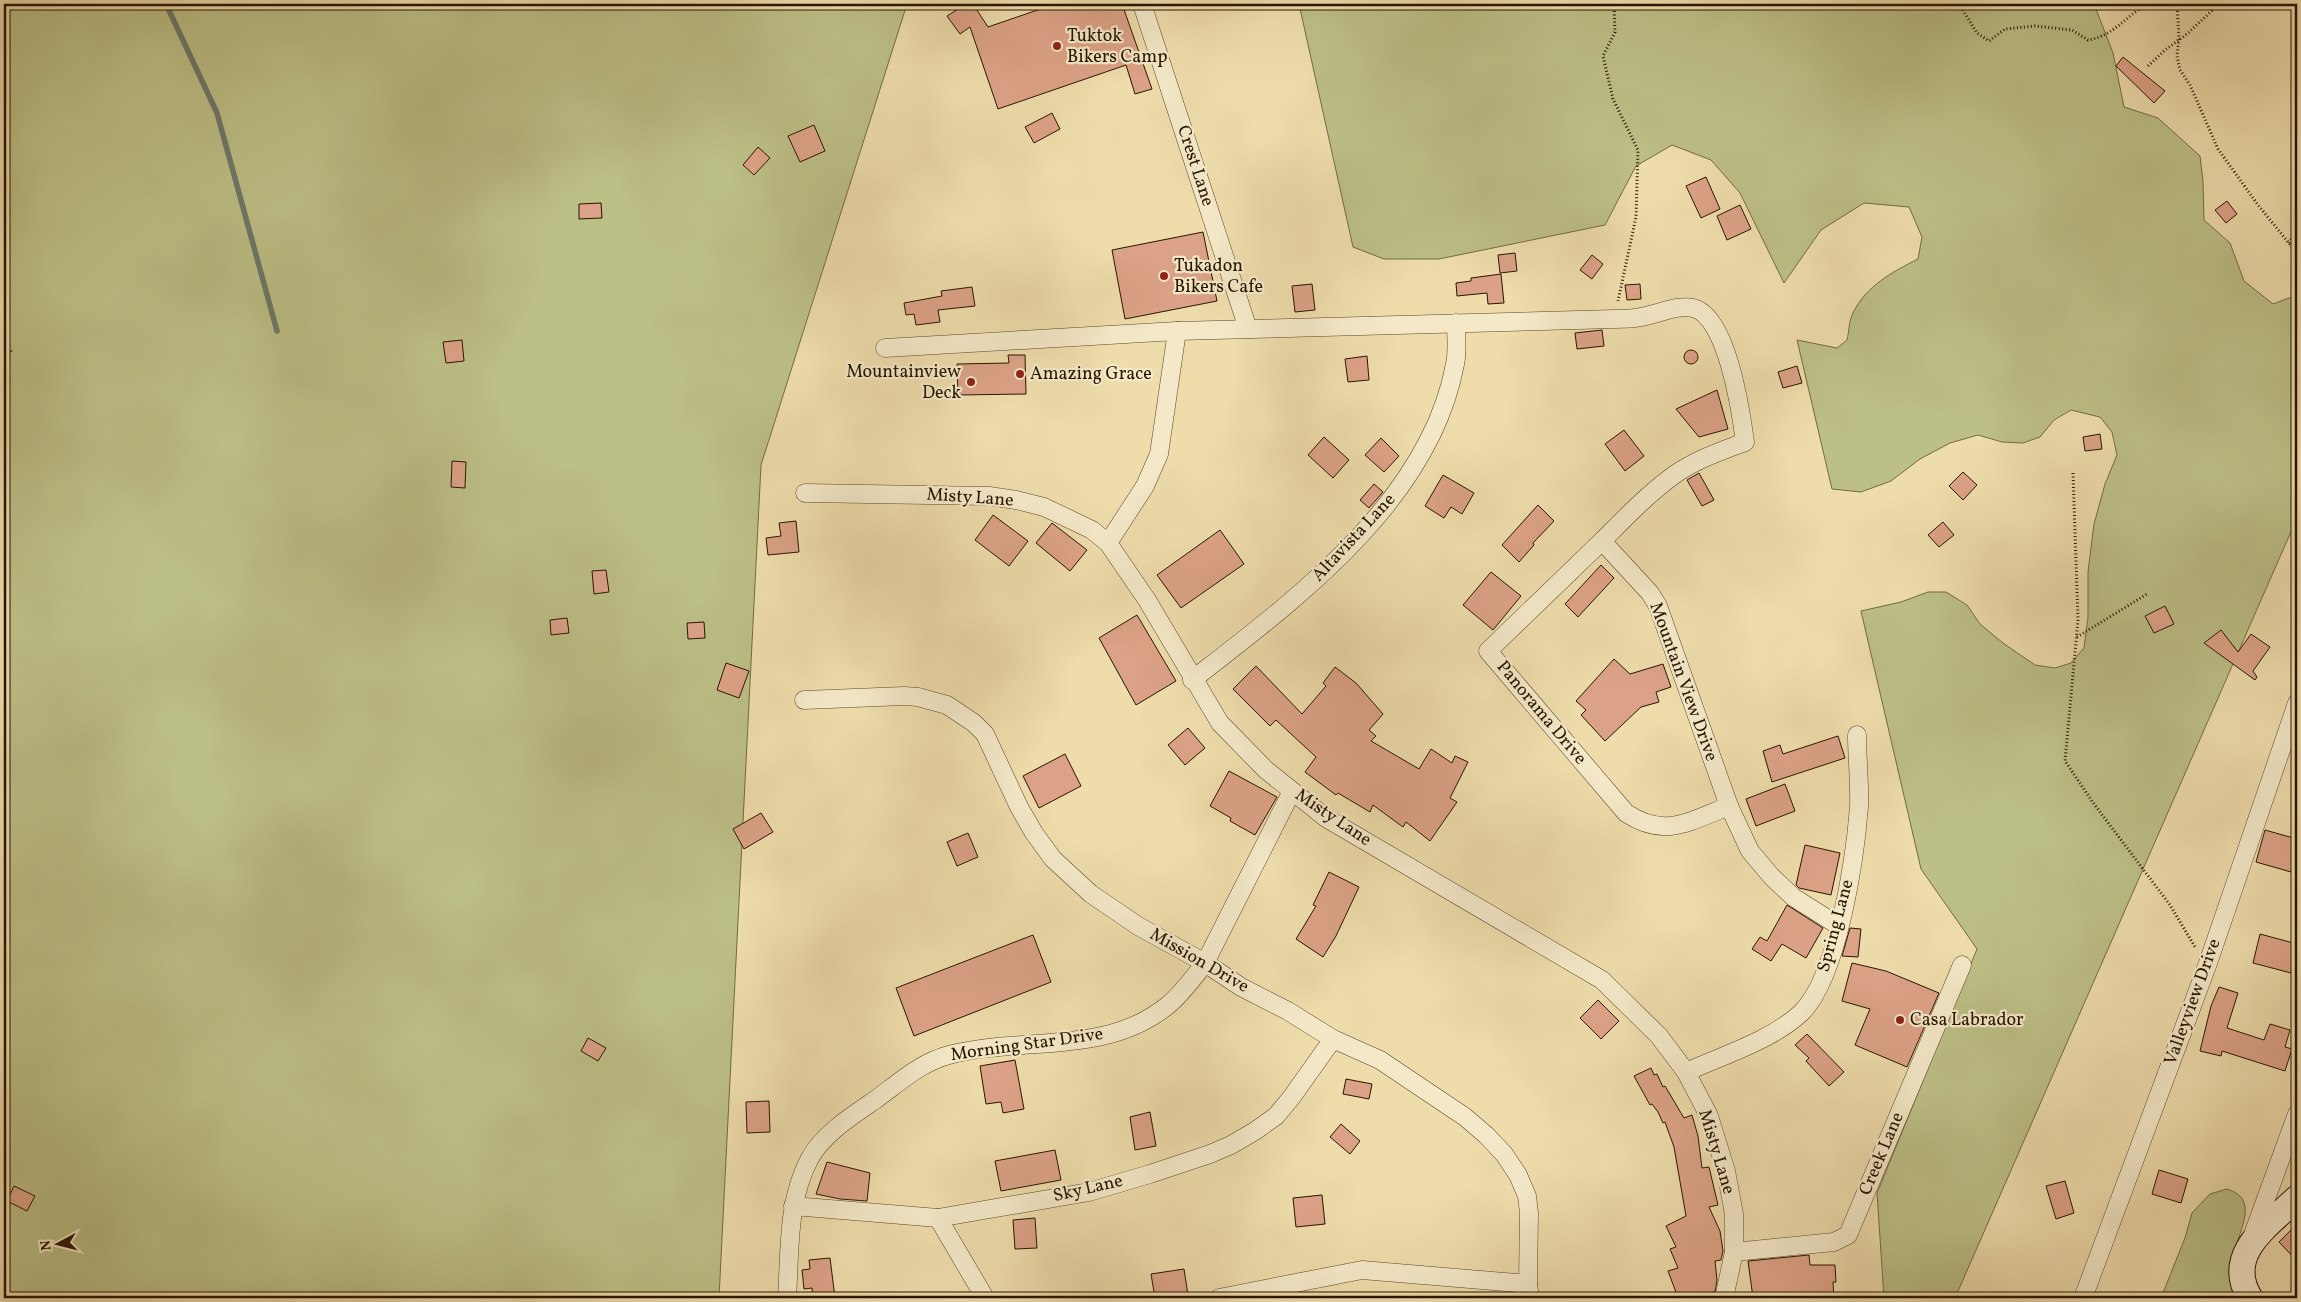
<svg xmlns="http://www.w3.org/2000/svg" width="2301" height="1302" font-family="Vollkorn,serif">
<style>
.green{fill:#bcbf86;stroke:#726a43}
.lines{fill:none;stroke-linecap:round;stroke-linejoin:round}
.stream{stroke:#6d786a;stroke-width:5.5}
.building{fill:#dca287;stroke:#271500}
.street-casing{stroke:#59472b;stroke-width:19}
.secondary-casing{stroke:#271500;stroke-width:27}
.path{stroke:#271500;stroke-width:3;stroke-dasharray:1 2.5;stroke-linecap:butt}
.street{stroke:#f4e8c8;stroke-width:18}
.secondary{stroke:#f4e8c8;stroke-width:25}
.poi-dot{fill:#8f2418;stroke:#f4e8c8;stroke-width:2}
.labels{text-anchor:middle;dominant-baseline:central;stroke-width:4.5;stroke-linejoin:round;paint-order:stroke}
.poi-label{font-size:18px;fill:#271500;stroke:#f4e8c8;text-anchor:start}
.street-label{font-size:18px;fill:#271500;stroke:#f4e8c8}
</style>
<rect width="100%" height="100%" fill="#eedcab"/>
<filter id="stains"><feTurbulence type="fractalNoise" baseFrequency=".004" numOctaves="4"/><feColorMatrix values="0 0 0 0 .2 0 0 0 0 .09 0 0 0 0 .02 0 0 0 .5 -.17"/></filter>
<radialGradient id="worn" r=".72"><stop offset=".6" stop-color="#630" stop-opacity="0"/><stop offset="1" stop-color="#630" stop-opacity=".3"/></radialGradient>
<g class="green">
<path d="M4 4H907L761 465 719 1298H4Z"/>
<path d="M1299 4H2094L2113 53 2124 107 2158 118 2200 156 2203 182 2204 220 2230 243 2244 281 2273 304 2297 295V518L1955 1298H1884L1877 1193 1977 949 1921 869 1861 611 1901 602 1928 592H1946L1967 605 1980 624 2003 643 2035 665 2055 668 2071 663 2084 648 2088 617V572L2094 524 2105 484 2117 455 2112 432 2100 417 2071 410 2054 420 2040 437 2023 443 2002 442 1978 435 1950 443 1920 459 1891 481 1861 492 1832 489 1797 340 1837 348 1847 340C1849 332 1849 320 1853 313 1866 286 1892 272 1918 259L1922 237 1909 207 1864 203 1821 230 1784 283 1740 193 1711 160 1672 145 1636 166 1605 225 1439 259H1384L1353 247Z"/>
<path d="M2227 1189C2260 1199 2239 1229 2235 1252 2232 1267 2232 1284 2236 1298H2161L2185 1238 2192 1213 2210 1194Z"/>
</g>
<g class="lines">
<path class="stream" d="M166 4 217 113 277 331"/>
</g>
<g class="building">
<path d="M962 4H973L988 27 1055 4H1122L1152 89 1135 94 1126 65 998 109 970 27 960 34 947 16 963 6Z"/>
<path d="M2123 57 2165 91 2154 103 2116 66Z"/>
<path d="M1052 113 1060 129 1034 143 1025 127Z"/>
<path d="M814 125 825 151 800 162 788 136Z"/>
<path d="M758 147 770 158 754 175 743 165Z"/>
<path d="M1706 177 1720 209 1701 218 1686 186Z"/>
<path d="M2227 201 2237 214 2226 223 2215 210Z"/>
<path d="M601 203 602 218 579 219V204Z"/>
<path d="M1740 205 1751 229 1727 240 1717 216Z"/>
<path d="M1203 232 1217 301 1125 319 1112 250Z"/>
<path d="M1515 253 1517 271 1500 273 1498 255Z"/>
<path d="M1592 255 1603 264 1592 279 1580 270Z"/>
<path d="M1501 274 1504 303 1488 304 1487 293 1457 296 1456 283 1471 281V278Z"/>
<path d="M1312 284 1315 310 1295 312 1292 286Z"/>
<path d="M1640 284 1641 299 1627 300 1625 285Z"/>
<path d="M972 287 975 306 938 310 940 322 916 325 914 314 906 315 904 303 942 296 941 291Z"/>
<path d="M1602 330 1604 346 1577 349 1575 333Z"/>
<path d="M462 340 464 361 446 363 443 342Z"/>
<circle cx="1691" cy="357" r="7"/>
<path d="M1008 355H1025L1026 394 958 395 957 364 1009 363Z"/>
<path d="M1367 356 1369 380 1348 382 1345 359Z"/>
<path d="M1797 366 1802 383 1783 388 1778 372Z"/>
<path d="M1717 390 1728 429 1699 437 1676 409Z"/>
<path d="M1624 430 1644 456 1625 471 1605 444Z"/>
<path d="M2100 434 2102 449 2085 451 2083 437Z"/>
<path d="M1324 437 1349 460 1333 478 1308 455Z"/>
<path d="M1381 438 1399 456 1384 472 1365 455Z"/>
<path d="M452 461 466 462 465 488 451 487Z"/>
<path d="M1963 472 1977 485 1963 500 1949 486Z"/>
<path d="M1699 473 1714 500 1702 506 1687 480Z"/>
<path d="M1443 475 1474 493 1462 514 1451 507 1444 518 1425 506Z"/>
<path d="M1374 484 1383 492 1369 508 1360 500Z"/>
<path d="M1538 505 1554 521 1533 543 1534 545 1519 562 1502 545Z"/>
<path d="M993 515 1028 541 1009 566 975 540Z"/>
<path d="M796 521 799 552 768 555 766 538 781 536 779 523Z"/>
<path d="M1943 522 1954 535 1939 547 1928 535Z"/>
<path d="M1052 523 1087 550 1070 571 1036 543Z"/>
<path d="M1220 530 1244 564 1181 608 1157 575Z"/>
<path d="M1601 565 1614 578 1578 617 1565 604Z"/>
<path d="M606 570 609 592 594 594 592 571Z"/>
<path d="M1491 572 1521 596 1493 630 1463 605Z"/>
<path d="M2165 606 2174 624 2154 633 2145 616Z"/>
<path d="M1137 615 1176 681 1136 705 1099 638Z"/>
<path d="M567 618 569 633 551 635 550 620Z"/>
<path d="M704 622 705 638 688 639 687 623Z"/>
<path d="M2221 630 2238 652 2251 634 2270 647 2253 671 2257 677 2255 680 2204 643Z"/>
<path d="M1614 659 1630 674 1663 664 1671 687 1656 692 1659 702 1641 707 1605 741 1581 715 1586 710 1576 701Z"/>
<path d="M726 663 749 671 739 698 717 690Z"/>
<path d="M1256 666 1302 714 1326 686 1323 683 1335 667 1356 683 1383 714 1369 730 1376 736 1371 741 1419 769 1431 749 1452 763 1455 756 1468 762 1450 798 1457 802 1430 841 1406 822 1403 827 1373 805 1370 812 1338 793 1336 795 1305 772 1316 757 1276 720 1270 726 1233 689Z"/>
<path d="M1188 728 1205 748 1185 765 1168 745Z"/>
<path d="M1838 736 1845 758 1772 782 1763 751 1780 745 1783 754Z"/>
<path d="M1065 754 1081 786 1039 808 1023 776Z"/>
<path d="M1229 771 1277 797 1255 835 1230 821 1231 818 1210 806Z"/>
<path d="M1785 784 1795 811 1756 826 1746 799Z"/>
<path d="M761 813 773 832 744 849 733 829Z"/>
<path d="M2265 830 2297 839V850L2291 872 2256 862Z"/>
<path d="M968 833 978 857 957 866 947 842Z"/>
<path d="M1805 845 1840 853 1831 895 1799 888 1796 885Z"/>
<path d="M1329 872 1359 887 1336 936 1323 957 1296 939 1316 906 1313 905Z"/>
<path d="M1787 905 1823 928 1806 958 1782 944 1771 961 1752 949 1760 937 1767 941Z"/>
<path d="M1850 928 1861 929 1858 957 1842 956Z"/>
<path d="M2260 934 2297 944 2291 973 2253 963Z"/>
<path d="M1033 935 1051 982 914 1036 896 988Z"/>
<path d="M1852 963 1886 971 1939 993 1907 1067 1855 1045 1870 1009 1842 1001Z"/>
<path d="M2219 987 2238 993 2227 1028 2264 1040 2270 1024 2290 1030 2285 1047 2292 1049 2285 1071 2222 1051 2221 1056 2200 1051 2211 1006Z"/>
<path d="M1598 1000 1619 1021 1601 1039 1580 1018Z"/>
<path d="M1807 1034 1844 1072 1829 1086 1806 1061 1809 1058 1795 1045Z"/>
<path d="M588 1038 606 1048 598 1061 581 1051Z"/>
<path d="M1015 1060 1024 1109 1003 1113 1001 1102 986 1104 980 1066Z"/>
<path d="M1651 1068 1654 1075 1657 1074 1663 1087 1665 1086 1684 1118 1692 1115 1698 1136 1702 1168 1709 1167 1718 1205 1709 1207 1720 1231 1723 1251 1721 1260 1715 1261 1717 1280 1715 1292 1677 1295 1668 1271 1678 1268 1670 1249 1676 1247 1666 1226 1686 1216 1674 1147 1665 1122 1663 1123 1658 1112 1652 1104 1650 1105 1634 1076Z"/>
<path d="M1346 1079 1372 1084 1369 1099 1343 1094Z"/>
<path d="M769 1101 770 1132 747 1133 746 1102Z"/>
<path d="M1150 1112 1156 1146 1135 1150 1130 1117Z"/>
<path d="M1341 1124 1360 1141 1350 1154 1330 1137Z"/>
<path d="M1055 1150 1061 1180 1001 1191 995 1161Z"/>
<path d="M827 1162 870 1173 867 1201 840 1199 816 1194Z"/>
<path d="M2159 1170 2188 1179 2181 1203 2152 1194Z"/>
<path d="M2065 1181 2074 1213 2056 1219 2046 1186Z"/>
<path d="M14 1186 35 1196 27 1211 7 1201Z"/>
<path d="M1322 1195 1325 1224 1296 1227 1293 1198Z"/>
<path d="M1035 1218 1037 1248 1015 1249 1013 1220Z"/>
<path d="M2297 1224V1261L2279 1242Z"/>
<path d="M1809 1255 1810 1265H1835L1836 1282H1833L1834 1298H1753L1748 1261Z"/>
<path d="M830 1258 835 1298H813L812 1288 804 1289 802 1270 810 1269 809 1260Z"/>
<path d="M1184 1269 1188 1295 1155 1298 1151 1274Z"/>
</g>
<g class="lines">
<g class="street-casing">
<g id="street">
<path d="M1142 4 1248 329"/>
<path d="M885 348 1177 331 1614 319C1623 319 1632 319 1641 317 1657 315 1677 304 1693 308 1727 315 1741 412 1745 442 1721 451 1695 460 1674 475 1648 494 1625 518 1602 541L1650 593 1658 606 1729 806 1750 851 1771 876 1793 897 1839 926"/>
<path d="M805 493 989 496 1016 500 1044 507 1092 530 1108 543 1147 600 1220 723 1266 770 1326 818 1602 980 1659 1036 1686 1072 1709 1116 1726 1171 1734 1214V1252L1724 1298"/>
<path d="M1602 541 1488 651 1626 813C1665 839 1690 821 1729 806"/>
<path d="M1108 543 1145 486 1159 454 1177 331"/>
<path d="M1192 680C1295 600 1430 501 1455 364 1458 351 1456 336 1456 323"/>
<path d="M804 700 904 696 918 697 947 705 974 723 985 734 1019 807 1034 833 1053 859 1091 894 1138 926 1205 963 1241 987 1288 1011 1333 1039 1380 1060 1465 1117 1486 1135 1504 1154 1518 1175 1527 1196 1529 1213 1528 1284 1530 1298"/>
<path d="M1686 1072C1722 1056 1772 1040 1801 1013 1838 977 1855 858 1859 807 1860 783 1857 759 1857 735"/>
<path d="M793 1206 938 1218 1089 1192 1150 1174 1210 1154 1231 1145 1255 1131 1276 1116 1291 1098 1333 1039"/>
<path d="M938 1218 985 1298"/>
<path d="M2252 1237 2297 1114"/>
<path d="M1734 1252 1834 1242 1848 1235 1962 965"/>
<path d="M787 1298C790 1252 787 1200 810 1158 823 1134 853 1115 875 1100 897 1084 921 1062 949 1055 1021 1036 1105 1056 1167 1006 1182 994 1193 978 1205 963L1292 791"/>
<path d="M1219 1298 1362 1270 1528 1284"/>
<path d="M2083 1298 2207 966 2297 703"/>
</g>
</g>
<g class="secondary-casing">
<path id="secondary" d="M2250 1298C2223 1254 2269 1225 2297 1198"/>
</g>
<g class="path">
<path d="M1614 4 1615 32 1603 56 1613 99 1638 150 1636 217 1618 301"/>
<path d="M1959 4 1977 33 1989 41 2005 29 2035 26 2072 30 2088 40C2113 36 2126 17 2146 4"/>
<path d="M2177 4 2179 38 2177 56 2180 70 2190 85 2218 149 2258 205 2297 253"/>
<path d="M2148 66 2165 50 2187 34 2219 4"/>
<path d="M2289 243 2297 229"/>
<path d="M4 343 12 352"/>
<path d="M2073 473 2078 620 2065 761 2094 804 2170 905 2195 947"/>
<path d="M2077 637 2147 594"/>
</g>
<use href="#street" class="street"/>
<use href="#secondary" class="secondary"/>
</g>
<g class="poi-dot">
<circle cx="1057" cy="46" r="5"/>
<circle cx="1164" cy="276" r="5"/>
<circle cx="1020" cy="374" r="5"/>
<circle cx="971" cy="382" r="5"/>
<circle cx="1900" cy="1020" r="5"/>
</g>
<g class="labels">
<g class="poi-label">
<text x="1067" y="36">Tuktok<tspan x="1067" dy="21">Bikers Camp</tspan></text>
<text x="1174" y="266">Tukadon<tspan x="1174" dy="21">Bikers Cafe</tspan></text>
<text x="961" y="372" text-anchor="end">Mountainview<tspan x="961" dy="21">Deck</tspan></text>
<text x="1030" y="374">Amazing Grace</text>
<text x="1910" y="1020">Casa Labrador</text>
</g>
<g class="street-label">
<text transform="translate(1195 166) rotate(72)">Crest Lane</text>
<text transform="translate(970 498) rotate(4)">Misty Lane</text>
<text transform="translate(1354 538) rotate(-47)">Altavista Lane</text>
<text transform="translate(1683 682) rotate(70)">Mountain View Drive</text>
<text transform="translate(1541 713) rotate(50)">Panorama Drive</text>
<text transform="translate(1333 818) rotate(34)">Misty Lane</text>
<text transform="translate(1836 926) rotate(-75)">Spring Lane</text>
<text transform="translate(1199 961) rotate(30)">Mission Drive</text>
<text transform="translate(2193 1002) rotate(-70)">Valleyview Drive</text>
<text transform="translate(1027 1045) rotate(-8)">Morning Star Drive</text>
<text transform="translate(1716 1152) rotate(73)">Misty Lane</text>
<text transform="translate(1882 1154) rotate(-67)">Creek Lane</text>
<text transform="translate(1088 1189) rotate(-13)">Sky Lane</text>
</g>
</g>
<rect width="2301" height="1302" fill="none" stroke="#eedcab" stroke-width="20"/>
<rect x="5" y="5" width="2291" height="1292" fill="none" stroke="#271500" stroke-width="2.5"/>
<rect x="10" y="10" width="2281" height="1282" fill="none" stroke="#271500"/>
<g transform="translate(58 1244) rotate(263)" stroke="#f4e8c8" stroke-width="4" paint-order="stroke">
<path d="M0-4L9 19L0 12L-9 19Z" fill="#271500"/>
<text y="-8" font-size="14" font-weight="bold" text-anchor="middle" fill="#271500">N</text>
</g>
<rect width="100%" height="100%" filter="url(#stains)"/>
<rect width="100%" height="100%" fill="url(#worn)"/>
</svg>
